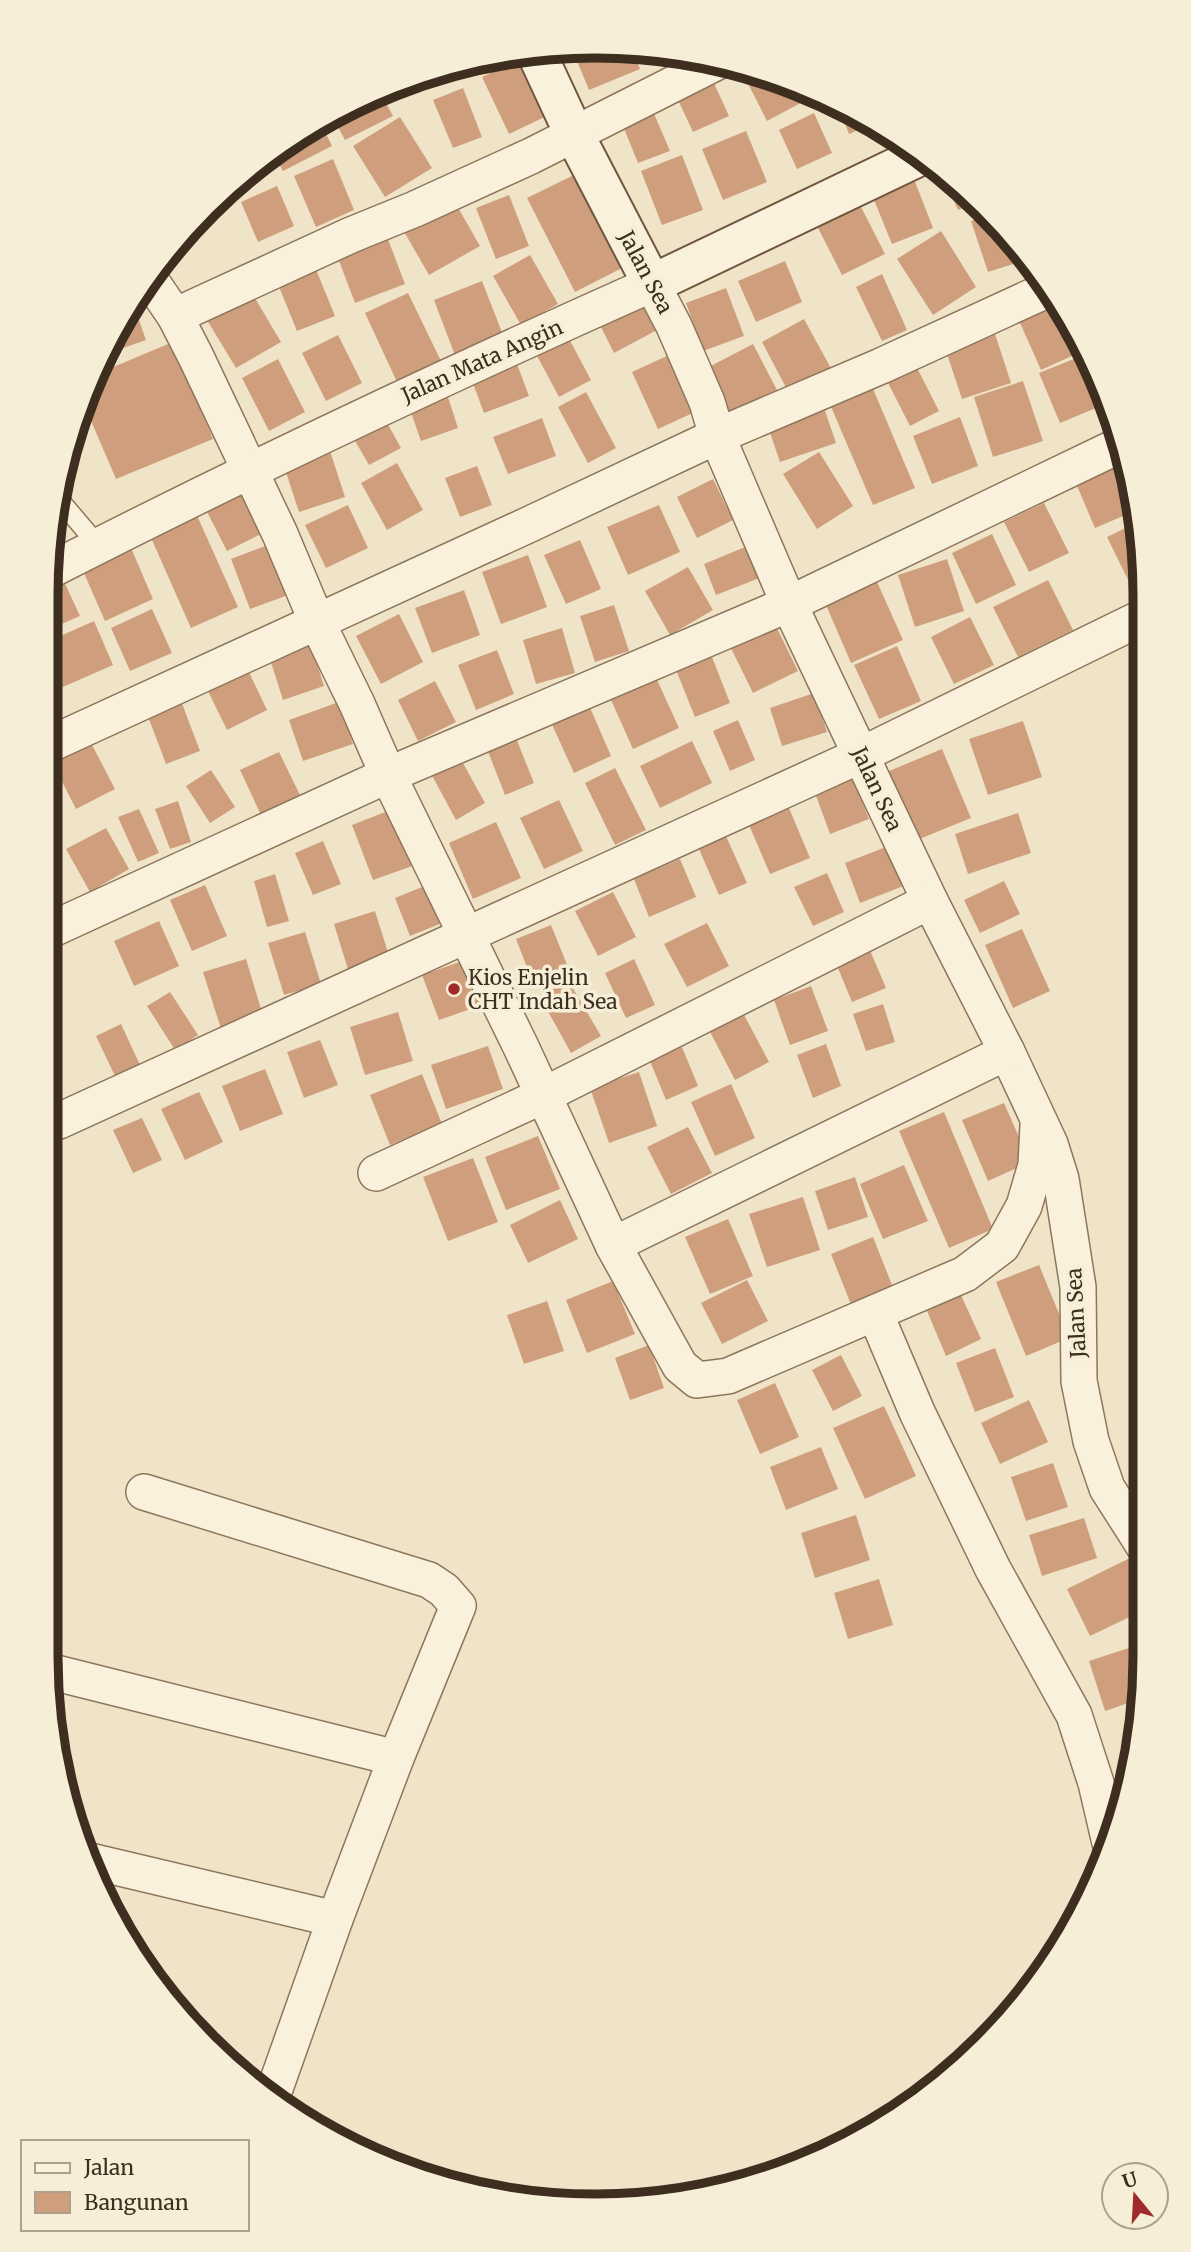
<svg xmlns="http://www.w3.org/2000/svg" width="1191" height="2252" font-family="Merriweather,serif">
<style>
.building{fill:#cf9f7d}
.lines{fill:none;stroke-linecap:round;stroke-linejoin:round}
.lane-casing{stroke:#8d765c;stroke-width:21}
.street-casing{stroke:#8d765c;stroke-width:38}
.secondary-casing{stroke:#6f573f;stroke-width:42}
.lane{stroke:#faf1dc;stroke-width:18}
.street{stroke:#faf1dc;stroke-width:35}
.secondary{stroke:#faf1dc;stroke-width:38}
.poi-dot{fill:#9e2a2b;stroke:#f7eed8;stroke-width:2.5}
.labels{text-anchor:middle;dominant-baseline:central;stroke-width:7;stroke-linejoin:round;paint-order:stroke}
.street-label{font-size:21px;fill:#3d2e20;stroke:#f7eed8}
.poi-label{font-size:21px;fill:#3d2e20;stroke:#f7eed8;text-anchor:start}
.rim{fill:none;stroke:#3d2e20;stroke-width:9}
</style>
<rect width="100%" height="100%" fill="#f0e4c8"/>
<g class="building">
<path d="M631 47 640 69 589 90 572 49Z"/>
<path d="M655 51 681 55 662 64Z"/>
<path d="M503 55 476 72 470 63Z"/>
<path d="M528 56 555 112 509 134 482 77Z"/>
<path d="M738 64 806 90 810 98 767 121Z"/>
<path d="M708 70 729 116 693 132 672 87Z"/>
<path d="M463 88 482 137 453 148 433 100Z"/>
<path d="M380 92 393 116 345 140 331 114Z"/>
<path d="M836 101 839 102 872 124 849 134Z"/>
<path d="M649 102 670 151 638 163 618 114Z"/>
<path d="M814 113 832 153 797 169 779 130Z"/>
<path d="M400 117 432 168 385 197 353 146Z"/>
<path d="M319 120 332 146 283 171 273 153Z"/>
<path d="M746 131 767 182 723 200 702 149Z"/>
<path d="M682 155 703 210 662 225 641 171Z"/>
<path d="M333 159 354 210 316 227 294 176Z"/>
<path d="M940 170 958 182 976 202 958 210Z"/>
<path d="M580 172 628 265 575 292 527 198Z"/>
<path d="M914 179 933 228 892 244 872 195Z"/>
<path d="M277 186 294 226 258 242 241 202Z"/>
<path d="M509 195 529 246 496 259 476 208Z"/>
<path d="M453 199 480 246 429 275 402 228Z"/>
<path d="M857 199 885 254 842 275 814 220Z"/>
<path d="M988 216 1026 260 988 272 971 221Z"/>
<path d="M383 226 405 284 355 303 333 245Z"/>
<path d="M941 231 976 287 933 315 897 259Z"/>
<path d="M530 255 558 304 521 325 493 276Z"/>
<path d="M785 261 802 302 756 322 738 281Z"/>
<path d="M313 262 335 316 297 331 275 277Z"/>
<path d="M882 274 907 330 882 341 856 287Z"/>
<path d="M482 281 505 340 456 358 434 300Z"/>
<path d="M726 288 744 336 703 351 686 303Z"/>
<path d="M252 293 281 342 236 368 207 320Z"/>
<path d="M408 293 441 361 397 382 365 313Z"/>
<path d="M1056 296 1085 350 1041 370 1016 314Z"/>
<path d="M642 301 657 330 614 353 599 323Z"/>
<path d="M133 303 146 340 101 356 102 352Z"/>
<path d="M804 319 833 372 790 395 762 342Z"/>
<path d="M995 334 1011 383 962 399 946 351Z"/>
<path d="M338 335 362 383 326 401 302 353Z"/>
<path d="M567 335 591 380 559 397 535 352Z"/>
<path d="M173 342 213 439 116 479 83 402 94 375Z"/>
<path d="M753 344 777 390 730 415 705 369Z"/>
<path d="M1086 351 1104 385 1110 410 1104 412Z"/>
<path d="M513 353 529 396 484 413 468 370Z"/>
<path d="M669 355 695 412 658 429 632 372Z"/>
<path d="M911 356 939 411 910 426 882 371Z"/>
<path d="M1076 358 1096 408 1060 423 1039 373Z"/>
<path d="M278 359 305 412 269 431 242 378Z"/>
<path d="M868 377 915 488 873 505 826 395Z"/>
<path d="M1023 381 1043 441 993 457 974 397Z"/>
<path d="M445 388 458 428 421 441 407 401Z"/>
<path d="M586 392 616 448 588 463 558 407Z"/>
<path d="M821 399 836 443 780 462 765 418Z"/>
<path d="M380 410 401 448 369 465 347 427Z"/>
<path d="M960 417 978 466 932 484 913 436Z"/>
<path d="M542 418 556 456 508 474 493 437Z"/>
<path d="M329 448 345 497 299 512 283 463Z"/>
<path d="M819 452 853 506 817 529 783 474Z"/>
<path d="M1119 459 1131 488 1137 510 1095 528 1074 479Z"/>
<path d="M397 463 423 510 387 530 361 483Z"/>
<path d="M477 466 492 505 460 517 445 478Z"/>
<path d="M247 475 273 528 227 551 200 498Z"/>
<path d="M713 479 733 520 697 538 677 497Z"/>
<path d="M1044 503 1069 553 1029 572 1004 522Z"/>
<path d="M348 505 368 548 326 568 305 525Z"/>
<path d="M659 505 680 552 628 575 607 527Z"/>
<path d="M195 511 238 607 191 628 148 531Z"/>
<path d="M1140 521 1141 591 1135 594 1107 537Z"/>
<path d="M992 534 1016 585 976 604 952 553Z"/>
<path d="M580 540 601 589 566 604 544 555Z"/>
<path d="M128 541 153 599 105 621 79 562Z"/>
<path d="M273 543 291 594 250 609 231 559Z"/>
<path d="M750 545 762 577 716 595 704 564Z"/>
<path d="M528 555 547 607 501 624 482 572Z"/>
<path d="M947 559 964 611 915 627 898 575Z"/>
<path d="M688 567 713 610 670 635 645 591Z"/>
<path d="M874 575 903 640 851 663 823 598Z"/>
<path d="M62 577 80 616 55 627 47 608V584Z"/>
<path d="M1048 580 1073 630 1018 657 993 607Z"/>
<path d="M464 590 480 635 432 653 415 608Z"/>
<path d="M614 605 629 651 595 662 580 616Z"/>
<path d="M152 609 172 653 130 671 111 628Z"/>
<path d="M399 614 423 662 381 684 356 636Z"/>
<path d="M970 617 994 665 954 684 931 637Z"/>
<path d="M772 618 798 671 753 693 727 640Z"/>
<path d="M94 621 113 665 56 690 47 668V642Z"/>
<path d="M562 628 575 673 536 684 523 640Z"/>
<path d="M310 642 324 686 283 700 269 656Z"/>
<path d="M897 646 921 701 879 719 854 665Z"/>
<path d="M497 650 514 694 476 710 458 665Z"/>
<path d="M712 657 730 703 695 717 676 670Z"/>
<path d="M246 666 267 710 227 730 205 685Z"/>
<path d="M653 671 679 728 633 749 607 691Z"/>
<path d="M435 681 456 722 418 741 398 700Z"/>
<path d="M178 693 200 751 166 764 144 706Z"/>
<path d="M814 693 827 732 782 746 770 708Z"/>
<path d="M339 702 353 744 303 761 289 720Z"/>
<path d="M588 703 611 756 574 773 550 720Z"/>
<path d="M738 720 755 760 730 771 713 731Z"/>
<path d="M1023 721 1042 777 988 795 969 739Z"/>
<path d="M516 738 534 783 505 795 487 749Z"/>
<path d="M89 739 115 789 76 809 50 758Z"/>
<path d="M692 741 712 783 660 808 640 766Z"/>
<path d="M942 749 971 818 917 840 889 771Z"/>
<path d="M279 752 301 797 261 815 240 770Z"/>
<path d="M458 754 485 803 456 820 429 770Z"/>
<path d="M615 768 646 830 615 845 585 783Z"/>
<path d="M211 770 235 807 210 823 186 786Z"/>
<path d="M853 779 869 819 830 834 815 793Z"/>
<path d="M46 800 59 825 46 831Z"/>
<path d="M559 800 583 851 544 869 520 818Z"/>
<path d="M178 801 191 842 170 849 155 809Z"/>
<path d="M789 808 810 858 770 874 749 825Z"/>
<path d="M139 809 159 853 138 862 118 817Z"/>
<path d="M393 809 415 865 373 880 352 825Z"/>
<path d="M1018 813 1031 853 968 874 955 834Z"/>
<path d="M496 822 521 878 473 899 449 843Z"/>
<path d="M106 828 129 869 90 892 66 849Z"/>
<path d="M726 836 747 883 719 895 699 849Z"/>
<path d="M323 841 341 884 313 895 295 853Z"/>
<path d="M891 845 906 885 860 903 845 863Z"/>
<path d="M680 859 696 897 649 917 634 879Z"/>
<path d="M827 873 844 912 813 926 794 887Z"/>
<path d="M275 874 289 921 267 927 254 881Z"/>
<path d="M1004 881 1020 914 980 933 964 900Z"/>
<path d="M432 883 447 921 410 936 395 898Z"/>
<path d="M205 885 227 936 192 951 170 900Z"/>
<path d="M613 892 636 937 598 956 575 911Z"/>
<path d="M375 911 391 962 350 976 334 924Z"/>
<path d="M159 921 179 966 134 986 114 941Z"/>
<path d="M707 923 729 966 687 987 664 944Z"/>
<path d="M551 925 570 972 534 985 516 939Z"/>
<path d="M1022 929 1050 991 1013 1008 985 945Z"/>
<path d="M305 932 321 984 284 995 268 943Z"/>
<path d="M869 948 886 988 852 1002 835 961Z"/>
<path d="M246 959 264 1019 222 1032 203 972Z"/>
<path d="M468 959 485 1004 439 1020 422 975Z"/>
<path d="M634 959 655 1005 626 1018 605 973Z"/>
<path d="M568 980 601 1036 571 1053 540 997Z"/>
<path d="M811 986 828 1031 790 1045 774 1000Z"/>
<path d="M170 992 198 1035 175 1050 147 1006Z"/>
<path d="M883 1004 895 1042 866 1051 853 1014Z"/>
<path d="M741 1009 769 1062 735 1080 707 1026Z"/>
<path d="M398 1012 413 1061 365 1075 350 1027Z"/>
<path d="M121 1024 140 1065 115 1076 96 1036Z"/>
<path d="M320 1040 338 1085 304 1098 287 1052Z"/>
<path d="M826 1044 841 1086 813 1098 797 1055Z"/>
<path d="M488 1046 503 1089 446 1109 431 1065Z"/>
<path d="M682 1047 698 1086 666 1100 650 1061Z"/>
<path d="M265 1069 283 1114 240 1131 222 1086Z"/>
<path d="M639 1072 657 1126 609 1143 590 1088Z"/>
<path d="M422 1074 442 1124 390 1145 370 1095Z"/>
<path d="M731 1084 755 1138 715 1156 691 1102Z"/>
<path d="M199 1092 223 1142 185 1160 161 1109Z"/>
<path d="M1004 1103 1030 1162 988 1181 962 1120Z"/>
<path d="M944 1112 993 1229 949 1248 899 1131Z"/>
<path d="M142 1118 162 1160 133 1173 113 1130Z"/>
<path d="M688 1127 712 1173 671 1194 647 1147Z"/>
<path d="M538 1136 560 1189 506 1210 485 1157Z"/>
<path d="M473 1158 498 1222 448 1241 423 1177Z"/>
<path d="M904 1165 928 1221 883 1239 860 1184Z"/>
<path d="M855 1177 868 1217 828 1230 815 1191Z"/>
<path d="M803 1197 820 1250 767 1267 749 1214Z"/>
<path d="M560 1200 578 1239 528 1263 510 1225Z"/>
<path d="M728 1219 753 1276 710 1294 685 1237Z"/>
<path d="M873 1237 894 1290 852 1307 831 1254Z"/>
<path d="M1039 1265 1069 1338 1026 1356 996 1282Z"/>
<path d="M747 1280 768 1321 722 1344 701 1303Z"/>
<path d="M613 1281 635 1334 587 1353 566 1300Z"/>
<path d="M961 1295 981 1339 946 1356 927 1311Z"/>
<path d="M547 1301 564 1351 524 1364 507 1315Z"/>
<path d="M649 1345 664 1388 630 1400 615 1358Z"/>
<path d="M995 1348 1014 1397 975 1412 956 1363Z"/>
<path d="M841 1355 862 1396 833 1411 812 1370Z"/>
<path d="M775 1383 799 1437 760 1454 737 1400Z"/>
<path d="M1029 1400 1048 1442 1000 1464 981 1423Z"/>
<path d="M884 1406 916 1476 865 1499 833 1428Z"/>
<path d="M821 1447 838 1489 786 1510 770 1467Z"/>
<path d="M1053 1463 1068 1507 1026 1521 1011 1477Z"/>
<path d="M856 1515 870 1560 815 1578 801 1533Z"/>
<path d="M1084 1518 1097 1558 1042 1576 1029 1535Z"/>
<path d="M1136 1555 1144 1572V1610L1090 1636 1067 1589Z"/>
<path d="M879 1579 893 1625 848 1639 834 1593Z"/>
<path d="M1144 1643 1143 1698 1105 1711 1089 1661Z"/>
</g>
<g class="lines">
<g class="lane-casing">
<path id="lane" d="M57 497 97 544"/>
</g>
<g class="street-casing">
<g id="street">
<path d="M149 278 175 316 196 357 280 534 317 622 357 704 388 775 521 1047 613 1245 680 1366 697 1380 728 1376 965 1274 1002 1246 1024 1206 1036 1165 1038 1125"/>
<path d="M175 316 351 235 415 209 531 156 719 61"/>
<path d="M47 572C246 470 448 375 652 284L674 326 707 402 717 436 789 604 930 901 1007 1052 1050 1144 1061 1179 1078 1287 1079 1381 1091 1441 1107 1488 1144 1546"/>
<path d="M46 746 528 525 717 436 881 366 1051 288"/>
<path d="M46 932 388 775 789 604 1120 445"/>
<path d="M59 1121 861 755 1141 618"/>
<path d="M376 1173 542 1096 930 901"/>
<path d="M613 1245 1007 1052"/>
<path d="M875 1313 917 1412 993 1569 1074 1715 1096 1783 1110 1843"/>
<path d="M144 1492 429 1580 444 1590 458 1606 396 1758 335 1919 272 2097"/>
<path d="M48 1671 396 1758"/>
<path d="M90 1861 335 1919"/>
</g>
</g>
<g class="secondary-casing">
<path id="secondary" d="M535 50 574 134 652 284 920 156"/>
</g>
<use href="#lane" class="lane"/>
<use href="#street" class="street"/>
<use href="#secondary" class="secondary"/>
</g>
<circle class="poi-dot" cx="454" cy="989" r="7"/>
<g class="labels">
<g class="street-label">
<text transform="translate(646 272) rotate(62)">Jalan Sea</text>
<text transform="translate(482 361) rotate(-24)">Jalan Mata Angin</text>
<text transform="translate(877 789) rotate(65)">Jalan Sea</text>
<text transform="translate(1076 1313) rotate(-93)">Jalan Sea</text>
</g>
<g class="poi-label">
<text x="468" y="977">Kios Enjelin<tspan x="468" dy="24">CHT Indah Sea</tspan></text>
</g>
</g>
<path d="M0 0H1191V2252H0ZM595 58H596A537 537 0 0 1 1133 595V1657A537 537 0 0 1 596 2194H595A537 537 0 0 1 58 1657V595A537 537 0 0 1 595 58Z" fill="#f7eed8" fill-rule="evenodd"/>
<path class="rim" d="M595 58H596A537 537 0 0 1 1133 595V1657A537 537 0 0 1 596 2194H595A537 537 0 0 1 58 1657V595A537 537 0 0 1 595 58Z"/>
<rect x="21" y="2140" width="228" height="91" fill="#f7eed8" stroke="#ada18e" stroke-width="2"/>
<rect x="35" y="2163" width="35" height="10" fill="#faf1dc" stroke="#ada18e" stroke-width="2"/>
<text x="84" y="2175" font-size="21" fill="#3d2e20">Jalan</text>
<rect x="35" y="2192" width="35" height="21" fill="#cf9f7d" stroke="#ada18e" stroke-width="2"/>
<text x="84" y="2210" font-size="21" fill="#3d2e20">Bangunan</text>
<g transform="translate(1135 2196) rotate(342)"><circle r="33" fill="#f7eed8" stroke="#ada18e" stroke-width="2"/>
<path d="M0-5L12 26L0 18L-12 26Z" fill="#9e2a2b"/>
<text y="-10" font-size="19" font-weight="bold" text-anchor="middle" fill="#3d2e20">U</text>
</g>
</svg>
